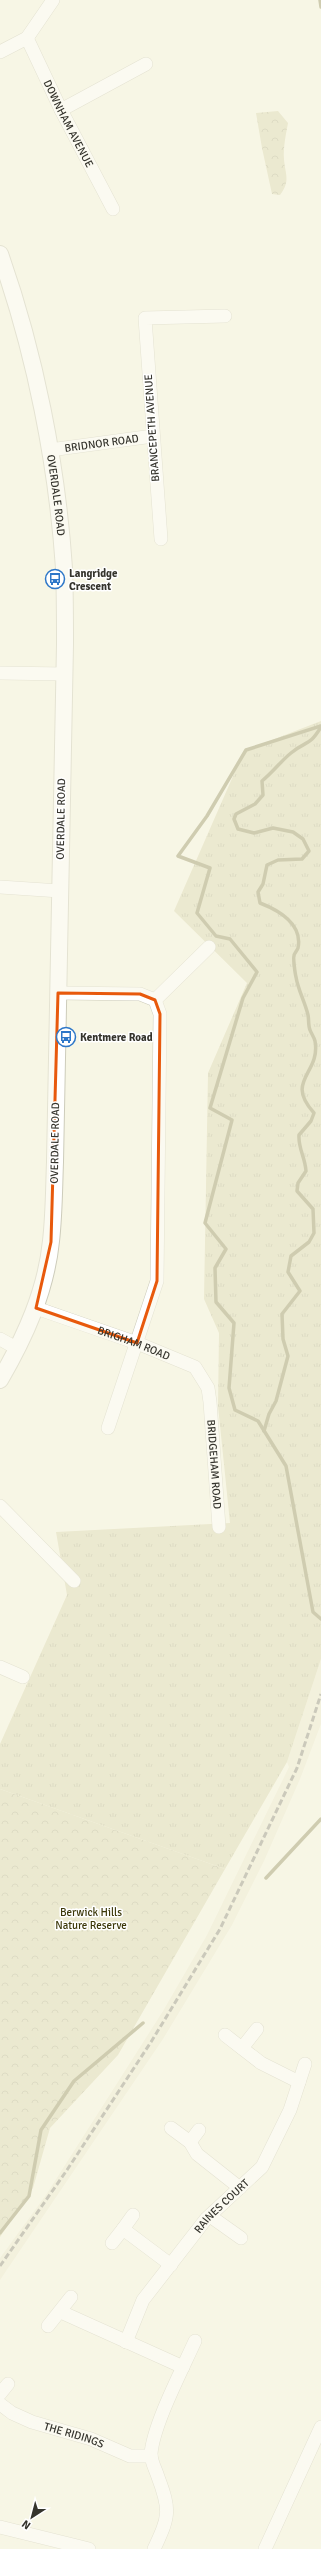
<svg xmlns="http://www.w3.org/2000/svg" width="321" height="2549" font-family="Signika,sans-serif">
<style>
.built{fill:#edebd3}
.grass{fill:url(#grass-tufts)}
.forest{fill:url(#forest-crowns)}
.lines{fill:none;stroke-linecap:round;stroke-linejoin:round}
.stream{stroke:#9d9a70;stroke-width:3.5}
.minor-casing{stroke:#cdccbb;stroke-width:14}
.tertiary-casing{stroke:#cdccbb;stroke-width:18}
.minor{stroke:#fff;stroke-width:13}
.tertiary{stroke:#fff;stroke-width:16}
.rail{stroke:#949387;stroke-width:3;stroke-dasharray:6 3;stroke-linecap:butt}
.marked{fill:none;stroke:#e8590c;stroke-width:3;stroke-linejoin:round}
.labels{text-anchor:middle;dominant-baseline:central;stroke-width:3;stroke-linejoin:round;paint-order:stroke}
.street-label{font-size:11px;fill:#35342d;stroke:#fff}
.poi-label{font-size:11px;font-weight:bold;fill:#35342d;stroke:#fff;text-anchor:start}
.park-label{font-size:11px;fill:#3c3809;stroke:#fff}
</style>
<defs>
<pattern id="grass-tufts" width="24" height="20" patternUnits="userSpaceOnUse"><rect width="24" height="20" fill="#dcd9b5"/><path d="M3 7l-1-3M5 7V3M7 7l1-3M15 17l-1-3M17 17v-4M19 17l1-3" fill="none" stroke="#bdbb9c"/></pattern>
<pattern id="forest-crowns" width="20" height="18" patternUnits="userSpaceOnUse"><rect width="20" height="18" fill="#dcd9b5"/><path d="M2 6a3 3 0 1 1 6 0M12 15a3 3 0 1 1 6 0" fill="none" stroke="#bdbb9c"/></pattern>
</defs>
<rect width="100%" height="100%" fill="#f7f6e5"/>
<path class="built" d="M321 1659V1724L300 1779 264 1861 232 1925 163 2039 0 2280V2258L46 2195 163 2011 207 1935 289 1767 287 1762Z"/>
<path class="grass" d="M321 721V1659L287 1762 225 1869 0 1789V1744L67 1595 56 1532 230 1523 218 1406 219 1333 204 1299 208 1073 247 983 174 911 244 751Z"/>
<g class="forest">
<path d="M278 111 288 123C286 134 283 148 284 159 285 174 291 181 280 195L272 194 262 148 256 113Z"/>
<path d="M0 1789 225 1869 118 2055 50 2128 33 2188 0 2237Z"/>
</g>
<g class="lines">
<g class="stream">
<path d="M320 0 321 7"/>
<path d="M321 726 246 750 207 816 178 856 210 868 197 913 216 936 230 939 257 972 243 998 210 1108 232 1120 205 1223 226 1249 215 1268 216 1302 234 1323 229 1388 235 1410 258 1421 286 1466 313 1612 321 1619"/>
<path d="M264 1431 269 1414 276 1401 288 1356 283 1339 282 1314 300 1291 288 1272 291 1256 309 1242 314 1233 313 1209 297 1191 298 1183 306 1171C305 1157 298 1148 299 1135L311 1121 314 1113C284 1080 321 1074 315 1041 314 1037 311 1033 310 1030 308 1025 309 1019 308 1015 305 1002 298 990 296 977 295 973 293 958 294 956 294 953 297 951 298 948 303 924 278 910 260 903L258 892 263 884 267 865 278 860 302 859 309 851 303 839 293 832 273 828 254 833 238 829 234 819 236 814 255 804 263 795 262 781C273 772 281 761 291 753 307 740 309 747 321 727"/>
<path d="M266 1878 321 1819"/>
<path d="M0 2233 29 2196 41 2130 74 2081 143 2023"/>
</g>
<g class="minor-casing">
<g id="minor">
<path id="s1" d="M27 38 61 110 113 209"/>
<path d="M0 52 27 38 53 0"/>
<path d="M61 110 146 64"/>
<path id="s2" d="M50 450 153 436"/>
<path d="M161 539 145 318 225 316"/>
<path d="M0 673 65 674"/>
<path d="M0 887 60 891"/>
<path d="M58 993 140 994 155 1000 160 1014 157 1281 108 1428"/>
<path d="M155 1000 209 947"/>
<path id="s3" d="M36 1308 137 1343 195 1367 208 1388 210 1402 219 1527"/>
<path d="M0 1339 18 1349"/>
<path d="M0 1506 74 1581"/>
<path d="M0 1667 23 1677"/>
<path d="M225 2035 261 2063 299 2082"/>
<path d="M242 2048 257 2029"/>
<path d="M171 2128 190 2142 197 2154 240 2188"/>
<path d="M190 2142 199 2130"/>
<path d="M210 2216 241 2238"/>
<path d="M123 2229 133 2215"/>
<path d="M112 2243 123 2229 171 2265"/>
<path d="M61 2312 183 2367"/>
<path d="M48 2326 71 2297"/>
<path id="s4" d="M126 2342 143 2300 206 2219 262 2167 290 2110 305 2064"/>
<path d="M0 2394 8 2384"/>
<path id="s5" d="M0 2404 12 2413 32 2422 91 2439 130 2456H151"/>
<path d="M0 2527 89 2549"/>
<path d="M154 2549C169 2517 171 2511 158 2477 156 2470 151 2462 151 2454 153 2425 182 2370 195 2341"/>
<path d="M265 2549 321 2427"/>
</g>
</g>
<g class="tertiary-casing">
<g id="tertiary">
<path id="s6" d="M0 254C35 353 57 464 64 568 65 593 65 619 65 644L55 1162C54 1188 54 1215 51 1241 46 1291 25 1337 0 1380"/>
</g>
</g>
<use href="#minor" class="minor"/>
<use href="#tertiary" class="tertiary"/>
<path class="rail" d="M0 2266 67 2170 151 2042 220 1929 297 1768 321 1694"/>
</g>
<path d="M0 0H321V2549H0ZM58 993 140 994 155 1000 160 1014 157 1281 137 1343 36 1308 51 1242Z" fill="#f7f6e5" fill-opacity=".55" fill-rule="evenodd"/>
<path class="marked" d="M58 993 140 994 155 1000 160 1014 157 1281 137 1343 36 1308 51 1242Z"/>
<defs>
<g id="bus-ring" transform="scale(1)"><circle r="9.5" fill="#fff" stroke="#2e77c8" stroke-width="1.5"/><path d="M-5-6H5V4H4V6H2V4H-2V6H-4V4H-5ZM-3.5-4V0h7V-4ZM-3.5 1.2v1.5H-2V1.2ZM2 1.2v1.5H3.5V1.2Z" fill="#2e77c8"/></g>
</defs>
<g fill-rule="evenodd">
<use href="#bus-ring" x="55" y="579"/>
<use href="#bus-ring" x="66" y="1037"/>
</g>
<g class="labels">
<g class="street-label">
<text stroke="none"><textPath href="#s1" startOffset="95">DOWNHAM AVENUE</textPath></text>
<text transform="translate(152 428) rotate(-94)">BRANCEPETH AVENUE</text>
<text stroke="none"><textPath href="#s2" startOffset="52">BRIDNOR ROAD</textPath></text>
<text stroke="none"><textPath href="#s6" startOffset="248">OVERDALE ROAD</textPath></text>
<text transform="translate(61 819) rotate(-89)">OVERDALE ROAD</text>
<text transform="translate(55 1143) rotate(-89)">OVERDALE ROAD</text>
<text stroke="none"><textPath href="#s3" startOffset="104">BRIGHAM ROAD</textPath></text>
<text stroke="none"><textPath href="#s3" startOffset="271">BRIDGEHAM ROAD</textPath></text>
<text stroke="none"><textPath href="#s4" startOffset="168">RAINES COURT</textPath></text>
<text stroke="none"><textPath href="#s5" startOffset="81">THE RIDINGS</textPath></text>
</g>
<g class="poi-label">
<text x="69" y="573">Langridge<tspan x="69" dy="13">Crescent</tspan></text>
<text x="80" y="1037">Kentmere Road</text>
</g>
<g class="park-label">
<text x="91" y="1912">Berwick Hills<tspan x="91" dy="13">Nature Reserve</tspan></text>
</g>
</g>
<g transform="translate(32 2517) rotate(216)" stroke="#ffffff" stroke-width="3" paint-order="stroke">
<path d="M0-3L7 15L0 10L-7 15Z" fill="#35342d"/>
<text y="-6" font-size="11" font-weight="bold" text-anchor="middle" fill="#35342d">N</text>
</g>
</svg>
